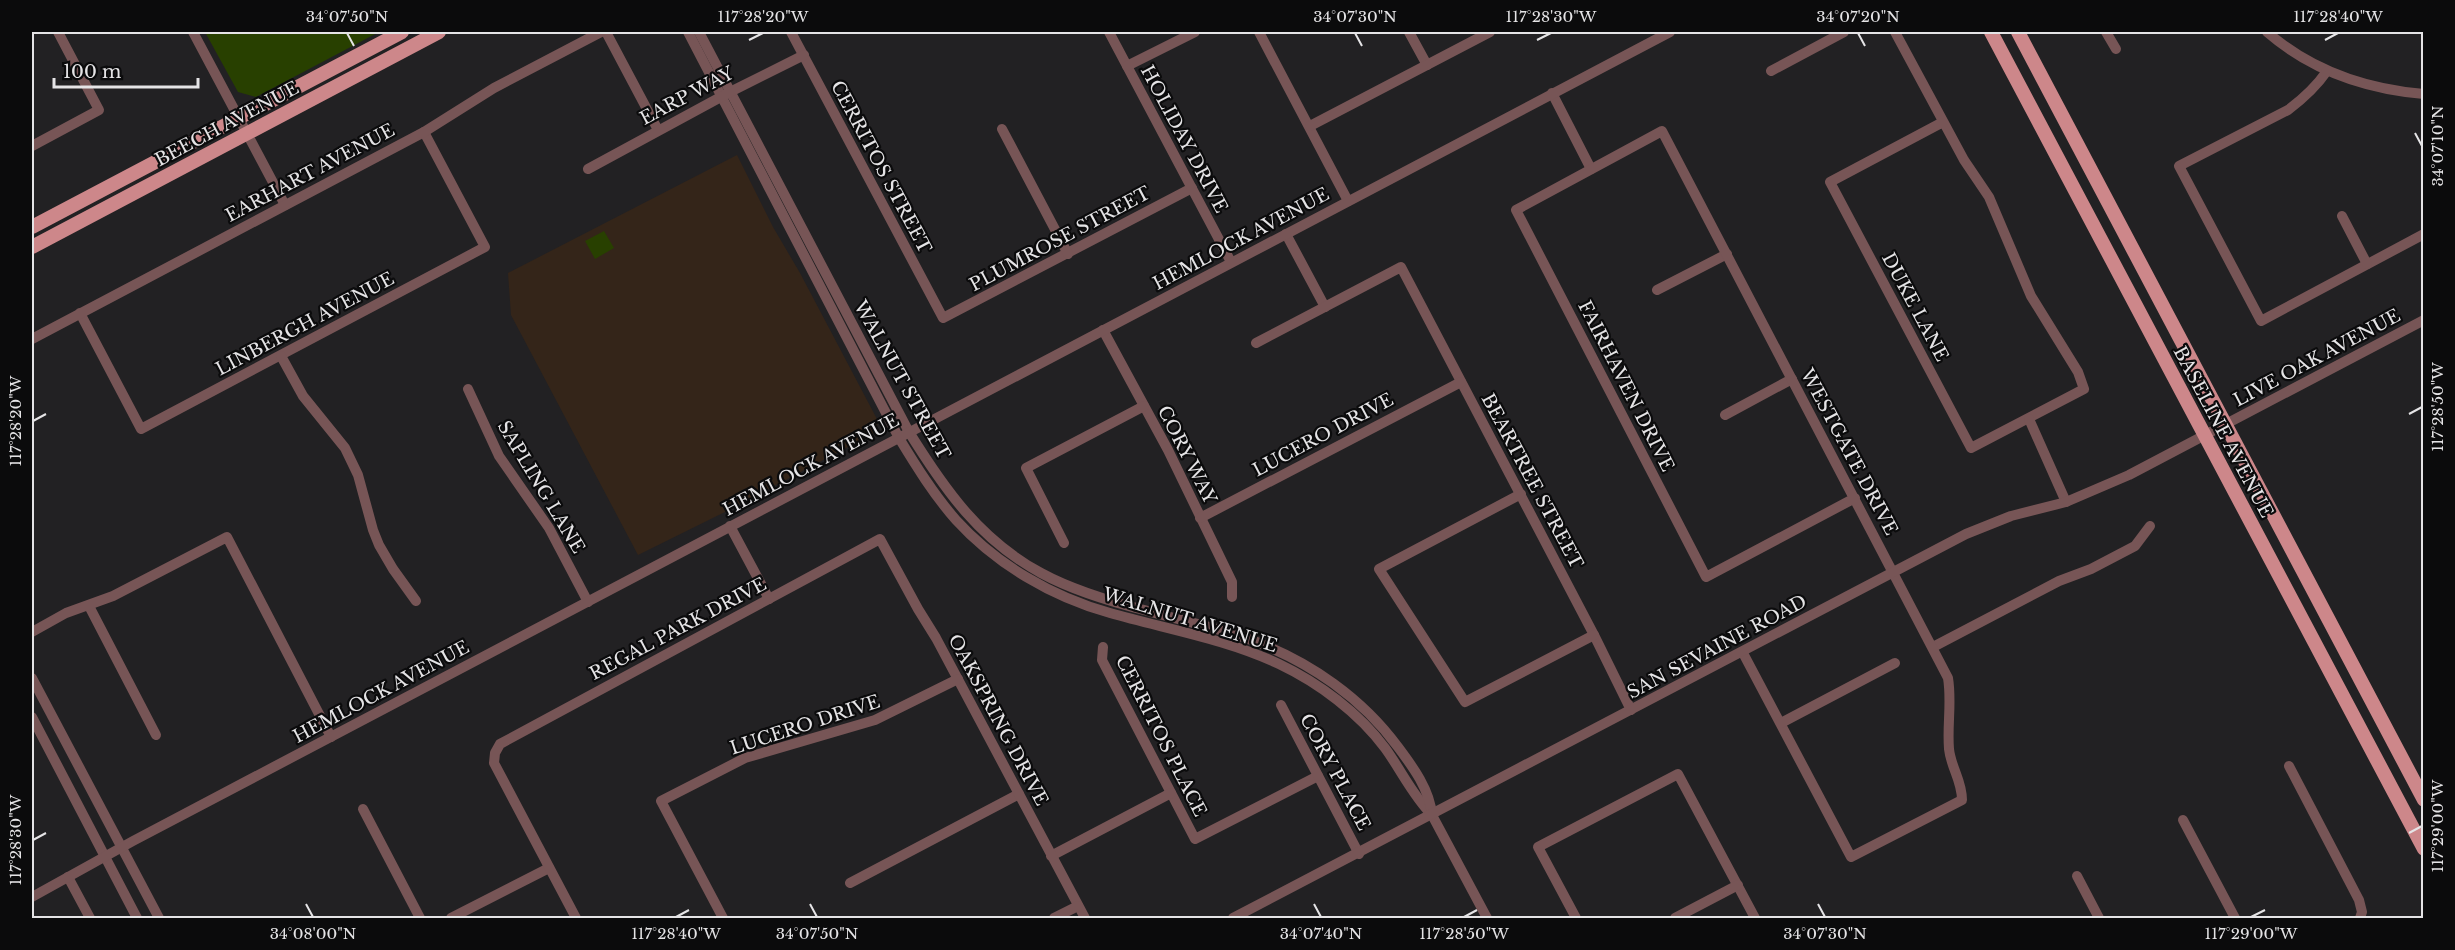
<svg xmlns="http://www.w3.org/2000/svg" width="2455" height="950" font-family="'Libre Baskerville',serif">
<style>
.education{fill:#342519}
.green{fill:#284000}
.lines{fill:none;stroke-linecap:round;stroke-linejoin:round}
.minor{stroke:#775556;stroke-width:10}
.major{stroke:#cd878a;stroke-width:14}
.ticks{fill:none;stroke:#e5e4e6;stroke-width:2}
.labels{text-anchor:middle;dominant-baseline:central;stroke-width:4.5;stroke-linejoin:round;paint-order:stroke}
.street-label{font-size:18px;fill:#e5e4e6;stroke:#0b0b0c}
.neatline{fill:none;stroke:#e5e4e6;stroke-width:2}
.ticks-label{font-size:15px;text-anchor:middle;fill:#e5e4e6}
</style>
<rect width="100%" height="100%" fill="#222123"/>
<path class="education" d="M737 155 773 227 800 273 878 421 876 432 733 508 638 555 511 315 508 273Z"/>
<g class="green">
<path d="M205 32H379L256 97 238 92Z"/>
<path d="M604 231 614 248 595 259 585 241Z"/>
</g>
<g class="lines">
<g class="minor">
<path d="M193 32 285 205"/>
<path d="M606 32 658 130"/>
<path d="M688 32 899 438C916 466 934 495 956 520 996 564 1052 597 1110 613 1166 629 1226 639 1279 664 1319 683 1359 713 1385 748 1401 770 1413 796 1432 815L1487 918"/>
<path d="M699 32 909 432C945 490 980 540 1041 573 1074 591 1112 602 1148 611 1183 621 1220 628 1254 641 1310 662 1362 698 1398 747 1413 767 1430 790 1432 815"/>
<path d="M791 32 943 318 1192 188"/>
<path d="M1109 32 1231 262"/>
<path d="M1259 32 1348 201"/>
<path d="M1409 32 1427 65"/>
<path d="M1895 32 1964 160 1989 197 2031 296 2078 372 2084 389 1971 448 1830 182 1943 122"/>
<path d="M2106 32 2116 49"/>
<path d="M2267 32C2312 71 2365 89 2424 94"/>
<path d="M1127 66 1195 32"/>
<path d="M1771 71 1844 32"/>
<path d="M2327 71C2316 87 2304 98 2288 110L2179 166 2261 321 2424 234"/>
<path d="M1552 93 1591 169"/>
<path d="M1310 126 1490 32"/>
<path d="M1002 129 1068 254"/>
<path d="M32 146 99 110 58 32"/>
<path d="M588 169 730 92 804 55"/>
<path d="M2342 216 2367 264"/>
<path d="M1286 234 1325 307"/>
<path d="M1657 290 1727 254"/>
<path d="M80 313 141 429 485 247 424 132"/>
<path d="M1103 330 1168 450 1232 582V597"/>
<path d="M32 339 424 132 494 88 601 32"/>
<path d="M1256 343 1401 267 1594 635 1631 710"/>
<path d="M281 356 303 396 345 448 358 475 373 530 379 545 393 569 416 601"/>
<path d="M468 389 499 456 549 528 588 602"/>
<path d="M1725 415 1792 379"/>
<path d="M2029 419 2066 502"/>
<path d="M1521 494 1379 569 1465 702 1594 635"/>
<path d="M1200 518 1461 382"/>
<path d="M730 526 769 599"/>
<path d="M1064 543 1026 468 1144 406"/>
<path d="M89 606 156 735"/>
<path d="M32 632 66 613 113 596 227 537 331 737"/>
<path d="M1103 647 1102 660 1195 839 1318 776"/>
<path d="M1933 647 2059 581 2091 569 2135 546 2150 526"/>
<path d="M1743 653 1851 857 1962 800C1962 780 1951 768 1949 749 1947 725 1952 702 1948 678L1662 131 1516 210 1706 577 1855 498"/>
<path d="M32 678 159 918"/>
<path d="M1281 705 1359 854"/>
<path d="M32 717 137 918"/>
<path d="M1781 723 1895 663"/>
<path d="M2289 766 2359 900 2362 912 2360 918"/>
<path d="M363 809 420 918"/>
<path d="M2183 820 2235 918"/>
<path d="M1051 856 1171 793"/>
<path d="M2077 876 2099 918"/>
<path d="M68 877 90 918"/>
<path d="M850 883 1019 794"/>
<path d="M32 897 133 841 1670 32"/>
<path d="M451 918 549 868"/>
<path d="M576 918 494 763 495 753 500 744 880 539 918 609 936 638 1085 918"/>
<path d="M723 918 661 801 745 758 875 720 958 679"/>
<path d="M1054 918 1078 906"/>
<path d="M1233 918 1966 534 2011 516 2066 502 2129 475 2424 320"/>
<path d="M1576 918 1538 847 1678 774 1755 918"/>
<path d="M1675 918 1738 885"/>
</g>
<g class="major">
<path d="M1991 32 2424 849"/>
<path d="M2018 32 2424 800"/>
<path d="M32 227 402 32"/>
<path d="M32 247 439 32"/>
</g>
</g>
<path class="ticks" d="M347 33 354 46M1355 33 1362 46M1858 33 1865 46M749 40 763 33M1537 40 1551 33M2325 40 2338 33M2415 133 2422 146M2409 414 2422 407M33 421 46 414M2409 833 2422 826M33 840 46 833M306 904 313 917M810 904 817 917M1314 904 1321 917M1818 904 1825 917M676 917 689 910M1464 917 1477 910M2251 917 2265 910"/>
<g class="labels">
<g class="street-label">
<text transform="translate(687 96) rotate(-28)">EARP WAY</text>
<text transform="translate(227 124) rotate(-28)">BEECH AVENUE</text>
<text transform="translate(1184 139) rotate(62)">HOLIDAY DRIVE</text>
<text transform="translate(881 167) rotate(62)">CERRITOS STREET</text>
<text transform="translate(310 173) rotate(-28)">EARHART AVENUE</text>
<text transform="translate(1060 239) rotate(-28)">PLUMROSE STREET</text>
<text transform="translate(1241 239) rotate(-28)">HEMLOCK AVENUE</text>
<text transform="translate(1915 307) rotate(62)">DUKE LANE</text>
<text transform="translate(305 324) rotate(-28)">LINBERGH AVENUE</text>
<text transform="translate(2317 358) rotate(-28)">LIVE OAK AVENUE</text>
<text transform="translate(902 380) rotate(61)">WALNUT STREET</text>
<text transform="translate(1626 386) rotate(63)">FAIRHAVEN DRIVE</text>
<text transform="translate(2223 432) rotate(62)">BASELINE AVENUE</text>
<text transform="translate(1323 435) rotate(-28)">LUCERO DRIVE</text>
<text transform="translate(1849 452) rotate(62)">WESTGATE DRIVE</text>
<text transform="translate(1187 455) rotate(63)">CORY WAY</text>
<text transform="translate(811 465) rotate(-28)">HEMLOCK AVENUE</text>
<text transform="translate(1532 481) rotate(62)">BEARTREE STREET</text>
<text transform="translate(541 487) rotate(59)">SAPLING LANE</text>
<text transform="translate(1190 620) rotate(17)">WALNUT AVENUE</text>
<text transform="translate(678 629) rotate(-28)">REGAL PARK DRIVE</text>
<text transform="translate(1717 647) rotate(-28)">SAN SEVAINE ROAD</text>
<text transform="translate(381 692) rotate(-28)">HEMLOCK AVENUE</text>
<text transform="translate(998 720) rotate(62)">OAKSPRING DRIVE</text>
<text transform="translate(805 725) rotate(-18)">LUCERO DRIVE</text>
<text transform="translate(1161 736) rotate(63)">CERRITOS PLACE</text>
<text transform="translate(1335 772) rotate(62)">CORY PLACE</text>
</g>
</g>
<rect width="2455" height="950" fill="none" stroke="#0b0b0c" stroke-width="66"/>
<path d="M54 78v9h144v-9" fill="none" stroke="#e5e4e6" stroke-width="3"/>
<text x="63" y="78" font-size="18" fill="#e5e4e6" stroke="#0b0b0c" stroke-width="4.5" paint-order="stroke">100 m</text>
<rect x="33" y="33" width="2389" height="884" class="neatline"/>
<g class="ticks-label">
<text x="347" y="22">34°07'50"N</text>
<text x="763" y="22">117°28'20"W</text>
<text x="1355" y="22">34°07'30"N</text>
<text x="1551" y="22">117°28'30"W</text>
<text x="1858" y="22">34°07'20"N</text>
<text x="2338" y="22">117°28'40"W</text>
<text transform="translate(2438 146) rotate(-90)" y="5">34°07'10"N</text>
<text transform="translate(2438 407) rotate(-90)" y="5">117°28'50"W</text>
<text transform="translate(16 421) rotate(-90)" y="5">117°28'20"W</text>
<text transform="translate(2438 826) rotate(-90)" y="5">117°29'00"W</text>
<text transform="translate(16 840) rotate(-90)" y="5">117°28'30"W</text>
<text x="313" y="939">34°08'00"N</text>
<text x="676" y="939">117°28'40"W</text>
<text x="817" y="939">34°07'50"N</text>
<text x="1321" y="939">34°07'40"N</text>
<text x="1464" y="939">117°28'50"W</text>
<text x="1825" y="939">34°07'30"N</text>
<text x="2251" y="939">117°29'00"W</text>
</g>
</svg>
